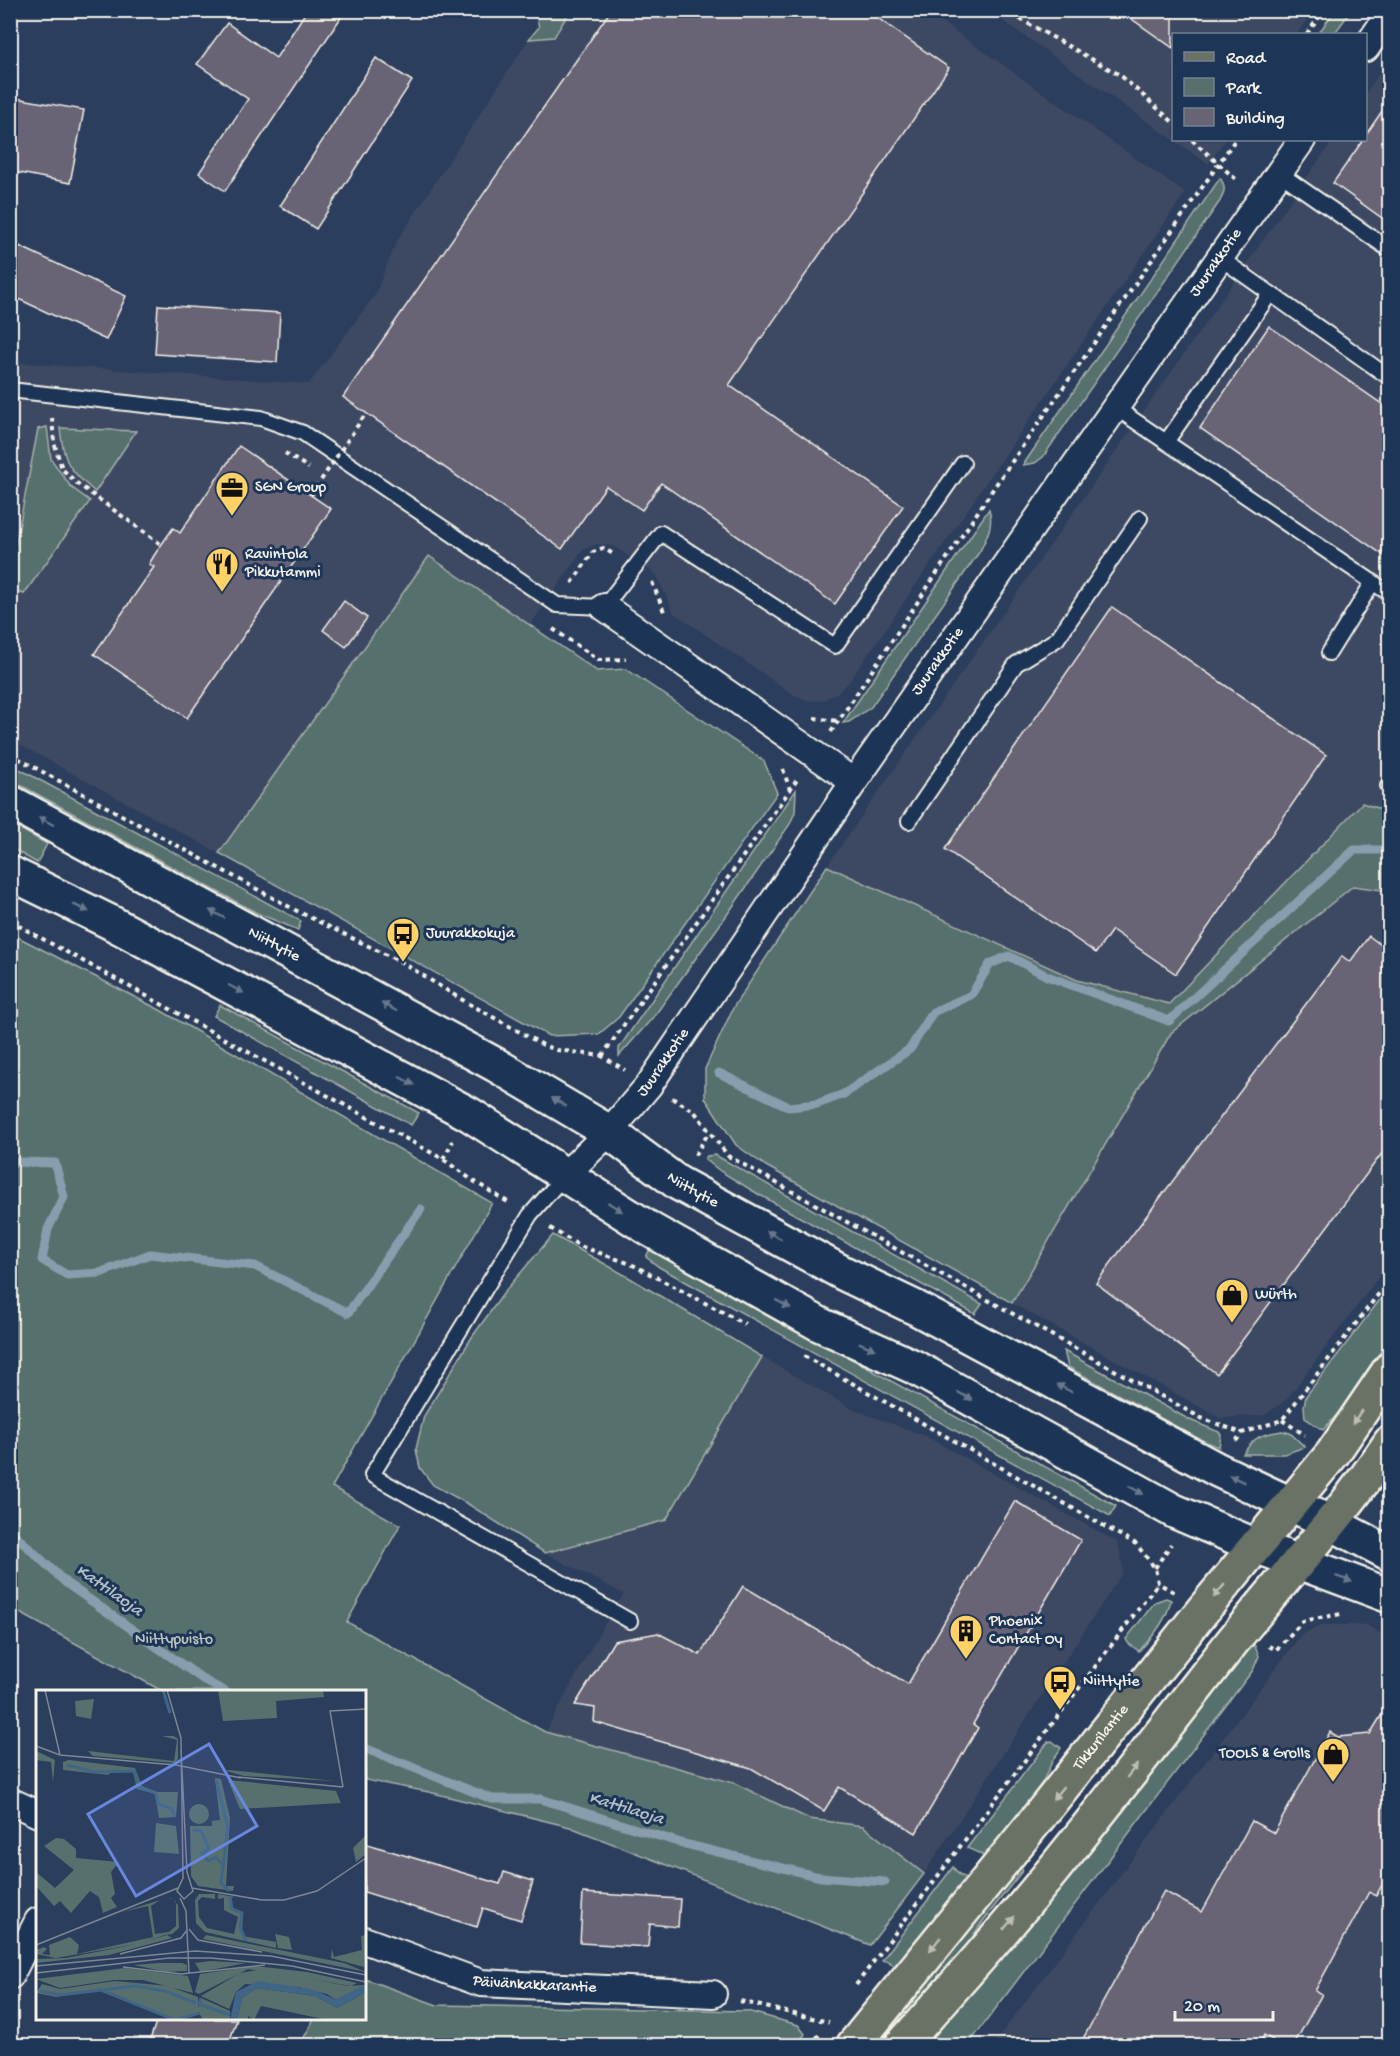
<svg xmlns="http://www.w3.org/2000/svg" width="1400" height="2056" font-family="'Gochi Hand',sans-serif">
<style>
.built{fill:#3e4964}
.green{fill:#57706d;stroke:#a6b0aa;stroke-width:1.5}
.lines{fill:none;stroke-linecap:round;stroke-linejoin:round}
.stream{stroke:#889eae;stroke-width:9}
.building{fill:#686475;stroke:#f4f1e8;stroke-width:1.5}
.service-casing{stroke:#f4f1e8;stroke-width:18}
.minor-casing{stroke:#f4f1e8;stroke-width:30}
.secondary-casing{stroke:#f4f1e8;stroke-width:38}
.primary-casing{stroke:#f4f1e8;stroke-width:38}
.path{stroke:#f4f1e8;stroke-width:4;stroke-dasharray:4.5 4.5;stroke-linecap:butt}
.service{stroke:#1d3557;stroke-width:14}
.minor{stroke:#1d3557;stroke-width:26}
.secondary{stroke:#1d3557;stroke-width:33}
.primary{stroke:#6b7165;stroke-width:33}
.path-bridge{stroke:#f4f1e8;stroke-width:4;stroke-dasharray:4.5 4.5;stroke-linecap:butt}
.oneway{fill:#68778a}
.oneway2{fill:#bdbeb4}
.labels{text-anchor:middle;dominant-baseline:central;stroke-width:6;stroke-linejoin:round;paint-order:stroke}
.street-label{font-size:16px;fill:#f4f1e8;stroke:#1d3557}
.poi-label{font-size:16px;fill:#f4f1e8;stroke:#1d3557;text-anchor:start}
.park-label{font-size:16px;fill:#bdc4bd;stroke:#1d3557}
.water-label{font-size:18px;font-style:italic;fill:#b5c0c6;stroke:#1d3557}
.inset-river{fill:none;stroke:#406687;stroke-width:3}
.inset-road{fill:none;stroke:#7c8695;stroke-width:1.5}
.view{fill:#6887de;fill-opacity:0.15;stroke:#6887de;stroke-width:3}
.inset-edge{fill:none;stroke:#f4f1e8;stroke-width:3}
</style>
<rect width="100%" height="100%" fill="#2c3e5d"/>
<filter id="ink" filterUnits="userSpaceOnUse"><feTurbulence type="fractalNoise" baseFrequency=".0167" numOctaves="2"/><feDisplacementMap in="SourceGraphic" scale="12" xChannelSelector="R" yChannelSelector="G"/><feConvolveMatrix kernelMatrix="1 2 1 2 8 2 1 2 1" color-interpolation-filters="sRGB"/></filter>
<g filter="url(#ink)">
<g class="built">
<path d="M570 11H926L1185 193 849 682 838 692 824 700 809 701 794 695 674 613 656 574 613 546 597 544 583 550 530 625 429 556 219 853 11 740 10 362 309 384 375 295 397 241 529 39 554 37Z"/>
<path d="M989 11H1313L1297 34H1174V140H1225L1208 164Z"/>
<path d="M1389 59V812L1361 804 1170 1004 1077 980 827 866 1333 140H1366V93Z"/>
<path d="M1353 886 1389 891V1263L1286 1400 1265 1415 1220 1418 1012 1303 1171 1033Z"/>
<path d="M762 1357 852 1409 925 1436 1117 1542 1121 1555 1123 1572 924 1874 535 1752 598 1635 624 1594 545 1553 666 1520Z"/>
<path d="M1322 1625H1366L1389 1638V2045L992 2046 1301 1635Z"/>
</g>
<g class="green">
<path d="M1335 10 1351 11 1334 34H1318Z"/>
<path d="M535 11V10L570 11 554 37 529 39 539 27Z"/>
<path d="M1220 178C1226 186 1225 192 1220 201L1043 457 1035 463 1023 465Z"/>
<path d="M47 427 51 459 71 487 90 501 24 594 11 590V568L38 429Z"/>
<path d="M60 428 136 431 95 492C68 468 64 464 60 428Z"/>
<path d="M989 509C994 525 987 536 980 551L871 707 849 722 843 723Z"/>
<path d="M429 556 597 671 626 669 764 761 777 793 619 1017 599 1034 549 1036 219 853Z"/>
<path d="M10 764 301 921 298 930 257 913 11 780Z"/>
<path d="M796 790 795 812 790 824 729 912 655 1015 619 1056V1048Z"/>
<path d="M1362 803 1389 812V891L1353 886 1171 1033 1012 1303 766 1166 736 1145 705 1098V1069L734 1006 827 866 1077 980 1169 1004Z"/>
<path d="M11 824 47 844 37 863 11 848Z"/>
<path d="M10 933 160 1010 492 1203 332 1487 400 1525 347 1622 545 1732 734 1783 809 1819 863 1826 924 1874 870 1945 570 1827 429 1792 365 1780 364 1692 162 1691 11 1608Z"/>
<path d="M220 1005 419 1113 411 1125 214 1016Z"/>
<path d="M715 1155 982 1304 975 1314 758 1194 720 1171 705 1159 707 1156Z"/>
<path d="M553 1235 630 1278 762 1357 666 1520 545 1553 468 1504 433 1485 420 1468 416 1449 424 1416 472 1337 506 1290Z"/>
<path d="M650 1249 693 1271 1116 1506 1110 1516 659 1267 646 1257Z"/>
<path d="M1389 1288V1339L1340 1411 1323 1430 1305 1418 1304 1406 1306 1396Z"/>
<path d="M1064 1351 1190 1420 1219 1432 1221 1435 1219 1447 1197 1438 1068 1367Z"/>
<path d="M1282 1431 1290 1433 1305 1447 1284 1454H1243C1255 1436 1261 1434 1282 1431Z"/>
<path d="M1166 1598 1171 1600C1167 1619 1153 1637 1139 1651L1128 1643 1126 1639 1155 1602Z"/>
<path d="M1254 1644 1259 1656 1253 1670 968 2045 922 2046Z"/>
<path d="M1052 1741 1061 1748 1053 1760 1031 1806 987 1861 981 1854 967 1848 1048 1742Z"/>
<path d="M1015 1865 1023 1870 983 1921 954 1964 892 2036 882 2032Z"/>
<path d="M953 1867C958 1875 963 1878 973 1879L899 1970 889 1962 882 1960Z"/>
<path d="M365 1979 437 2005 747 2011 798 2025 805 2034 796 2046 300 2045 314 2019 364 2018Z"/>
</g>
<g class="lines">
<g class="stream">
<path d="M719 1073 789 1107 817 1104 844 1094 910 1049 933 1012 971 995 990 964 1009 956 1047 976 1169 1021 1354 850H1390"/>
<path d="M10 1165 17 1162 55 1163 64 1197 48 1229 42 1260 67 1275 100 1273 150 1254 255 1266 348 1313 421 1209"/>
<path d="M10 1530 66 1583 207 1682 226 1692"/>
<path d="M364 1748 492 1799H541L681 1843 820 1877 885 1882"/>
</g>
</g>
<g class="building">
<path d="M307 10H346L225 191 199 173 248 99 197 64 227 23 276 58Z"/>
<path d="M611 10H866L949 68 729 385 903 506 835 604 661 483 642 510 606 486 562 549 343 397Z"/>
<path d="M1119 10H1173V48Z"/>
<path d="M376 58 412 81 316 229 280 206Z"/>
<path d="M10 97 84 110 70 183 10 171Z"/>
<path d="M1389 101V223L1333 183 1363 140H1365V136Z"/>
<path d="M19 246 126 296 106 340 10 295V265Z"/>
<path d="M158 305 280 313 277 362 155 354Z"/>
<path d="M1269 326 1389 409V559L1200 428Z"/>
<path d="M239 446 331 509 187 718 94 654 154 567 149 564 155 554 173 528 180 533Z"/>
<path d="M344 601 367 618 346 647 323 630Z"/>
<path d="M1112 607 1326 755 1176 974 1112 930 1096 953 945 849Z"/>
<path d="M1369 936 1389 951V1144L1217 1374 1096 1283 1342 956 1350 962Z"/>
<path d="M1015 1501 1081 1540 973 1724 978 1728 916 1833 839 1787 824 1811 751 1768 594 1722 595 1708 575 1705 614 1641 658 1633 700 1655 743 1586 908 1684Z"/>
<path d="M1389 1703V1872L1376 1896 1369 1892 1315 1991 1322 1994 1293 2046H1283L1264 2035 1259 2046H1079L1164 1891 1202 1912 1252 1821 1274 1833 1330 1732 1338 1737 1370 1734Z"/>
<path d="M364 1843 500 1884 504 1872 533 1881 521 1920 483 1908 477 1927 364 1892Z"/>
<path d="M583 1893 680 1899 678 1927 650 1924 648 1947 580 1943Z"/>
<path d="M157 2019H237L228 2046H148Z"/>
</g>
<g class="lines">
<g class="service-casing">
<g id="service">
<path d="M1279 173 1390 250"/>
<path d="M1220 258 1390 378"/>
<path d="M10 390 261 418 303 433 557 605 604 607 661 533 835 646 963 463"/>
<path d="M1116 408 1390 594"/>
<path d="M1166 442 1270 294"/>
<path d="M1329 653 1373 582"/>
<path d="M1390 784 1388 786 1390 787"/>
<path d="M909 821 1016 664 1057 639 1140 518"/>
<path d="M565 1175 530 1215 372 1475 630 1621"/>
</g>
</g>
<g class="minor-casing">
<g id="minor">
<path d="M1366 48 1390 13"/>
<path d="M604 607 854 782"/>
<path id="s1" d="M565 1175 609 1132 649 1085 854 782 1302 140"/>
<path d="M10 1801 38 1814"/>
<path id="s2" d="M364 1940 481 1983 713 1994"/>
<path d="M10 1976 38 1921"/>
</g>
</g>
<g class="secondary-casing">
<g id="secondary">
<path id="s3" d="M10 802 496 1065 609 1132 678 1183 843 1273 916 1308 1218 1470 1331 1523 1390 1554"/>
<path d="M10 873 110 922 469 1114 651 1230 821 1325 914 1367 1174 1511 1256 1546 1390 1596"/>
</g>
</g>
<g class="primary-casing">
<g id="primary">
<path id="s4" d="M853 2046 1029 1829 1203 1610 1333 1453 1390 1369"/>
<path d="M901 2046C959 1981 1016 1917 1070 1849 1125 1781 1178 1711 1232 1642 1285 1576 1343 1514 1390 1443"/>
</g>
</g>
<g class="path">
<path d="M1004 10 1120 75 1174 123"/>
<path d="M1307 34 1324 10"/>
<path d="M1192 140 1239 182"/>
<path d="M52 418 54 442 62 469 78 484 162 545"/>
<path d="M285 453 309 468"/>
<path d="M652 582 665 614"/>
<path d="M572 583 593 552 603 548 615 555"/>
<path d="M553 629 599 660 626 659"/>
<path d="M814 718 838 721"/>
<path d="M831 732 995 486 1235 140"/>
<path d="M10 754 297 911 403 963 459 998 543 1045 557 1050 602 1056 625 1070"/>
<path d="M783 769 790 790"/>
<path d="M10 921 443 1159 472 1180 511 1204"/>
<path d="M602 1056 799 777"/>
<path d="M672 1098 694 1111 728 1156 1201 1418 1242 1433"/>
<path d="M695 1155 709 1132"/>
<path d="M443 1159 453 1141"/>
<path d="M550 1228 580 1246 631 1264 745 1324"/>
<path d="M804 1356 1136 1544 1155 1568 1158 1583 1174 1592"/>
<path d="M1282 1420 1305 1435"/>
<path d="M1236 1441 1242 1433 1282 1420 1390 1279"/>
<path d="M1155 1568 1171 1544"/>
<path d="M1269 1646 1276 1650 1303 1621 1341 1614"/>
<path d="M856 1985 1158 1583"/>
<path d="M740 2001 829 2022"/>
<path d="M811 2046 821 2032"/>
</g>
<use href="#service" class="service"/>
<use href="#minor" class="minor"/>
<use href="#secondary" class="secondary"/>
<use href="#primary" class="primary"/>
<path class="path-bridge" d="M311 495 366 413"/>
</g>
<defs><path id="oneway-solid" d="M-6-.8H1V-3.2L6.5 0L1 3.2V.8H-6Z" transform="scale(1.5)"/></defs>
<g class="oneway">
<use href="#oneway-solid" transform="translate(46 821) rotate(-152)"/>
<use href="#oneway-solid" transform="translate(81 908) rotate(25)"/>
<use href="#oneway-solid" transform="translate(217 914) rotate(-152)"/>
<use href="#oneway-solid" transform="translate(236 989) rotate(28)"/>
<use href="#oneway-solid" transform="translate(389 1007) rotate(-152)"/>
<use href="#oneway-solid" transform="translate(407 1081) rotate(28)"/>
<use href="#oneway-solid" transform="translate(559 1102) rotate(-149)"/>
<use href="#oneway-solid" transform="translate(615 1207) rotate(33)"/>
<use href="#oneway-solid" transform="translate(774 1235) rotate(-151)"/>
<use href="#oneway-solid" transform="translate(783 1304) rotate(29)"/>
<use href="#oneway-solid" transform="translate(867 1346) rotate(24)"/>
<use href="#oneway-solid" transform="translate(1064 1388) rotate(-152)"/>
<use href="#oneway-solid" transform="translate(965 1396) rotate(29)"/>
<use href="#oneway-solid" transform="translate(1237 1479) rotate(-155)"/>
<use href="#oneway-solid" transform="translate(1136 1490) rotate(29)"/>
<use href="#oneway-solid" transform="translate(1344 1579) rotate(19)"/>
</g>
<g class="oneway2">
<use href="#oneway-solid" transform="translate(1357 1417) rotate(124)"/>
<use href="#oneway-solid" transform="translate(1219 1591) rotate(130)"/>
<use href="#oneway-solid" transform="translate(1132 1771) rotate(-52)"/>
<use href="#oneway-solid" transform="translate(1058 1793) rotate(128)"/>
<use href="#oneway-solid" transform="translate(1009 1923) rotate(-50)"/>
<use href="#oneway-solid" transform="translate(935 1944) rotate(129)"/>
</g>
</g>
<defs>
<g id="office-pin" transform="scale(1.725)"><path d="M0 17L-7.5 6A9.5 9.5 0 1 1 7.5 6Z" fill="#ffd166" stroke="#1d3557"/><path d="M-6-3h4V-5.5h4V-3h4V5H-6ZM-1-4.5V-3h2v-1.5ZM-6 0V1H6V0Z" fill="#111"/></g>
<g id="restaurant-pin" transform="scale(1.725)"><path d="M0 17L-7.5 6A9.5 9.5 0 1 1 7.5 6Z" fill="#ffd166" stroke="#1d3557"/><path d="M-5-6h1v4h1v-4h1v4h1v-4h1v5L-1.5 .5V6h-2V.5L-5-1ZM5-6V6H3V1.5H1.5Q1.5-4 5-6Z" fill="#111"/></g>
<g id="bus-pin" transform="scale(1.725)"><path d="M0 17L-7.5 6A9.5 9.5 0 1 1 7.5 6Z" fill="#ffd166" stroke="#1d3557"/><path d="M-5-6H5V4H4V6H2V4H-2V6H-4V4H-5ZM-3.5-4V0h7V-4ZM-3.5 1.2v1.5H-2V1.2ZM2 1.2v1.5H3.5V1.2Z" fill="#111"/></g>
<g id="shop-pin" transform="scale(1.725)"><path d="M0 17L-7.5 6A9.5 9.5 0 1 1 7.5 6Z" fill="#ffd166" stroke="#1d3557"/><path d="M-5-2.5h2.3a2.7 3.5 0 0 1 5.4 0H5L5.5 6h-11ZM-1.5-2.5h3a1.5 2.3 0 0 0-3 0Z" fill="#111"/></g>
<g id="building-pin" transform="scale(1.725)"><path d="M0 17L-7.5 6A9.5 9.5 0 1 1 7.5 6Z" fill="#ffd166" stroke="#1d3557"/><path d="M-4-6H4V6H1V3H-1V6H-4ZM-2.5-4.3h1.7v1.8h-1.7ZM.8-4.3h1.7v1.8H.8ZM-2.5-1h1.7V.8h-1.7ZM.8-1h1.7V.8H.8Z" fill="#111"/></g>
</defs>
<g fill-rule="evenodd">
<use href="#office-pin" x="232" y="488"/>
<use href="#restaurant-pin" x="222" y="564"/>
<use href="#bus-pin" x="403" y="934"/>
<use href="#shop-pin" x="1232" y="1295"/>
<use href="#building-pin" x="966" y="1631"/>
<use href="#bus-pin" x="1060" y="1682"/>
<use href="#shop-pin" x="1333" y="1754"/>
</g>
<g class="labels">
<g class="street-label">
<text stroke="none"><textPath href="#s1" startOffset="1122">Juurakkotie</textPath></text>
<text stroke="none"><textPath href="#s1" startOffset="636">Juurakkotie</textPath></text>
<text stroke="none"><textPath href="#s3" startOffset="300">Niittytie</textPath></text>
<text stroke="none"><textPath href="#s1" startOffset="150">Juurakkotie</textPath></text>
<text stroke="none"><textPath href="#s3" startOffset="786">Niittytie</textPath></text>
<text stroke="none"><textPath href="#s4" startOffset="396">Tikkurilantie</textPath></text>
<text stroke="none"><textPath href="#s2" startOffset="178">Päivänkakkarantie</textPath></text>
</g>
<g class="poi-label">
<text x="255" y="488">SGN Group</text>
<text x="245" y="555">Ravintola<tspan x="245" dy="18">Pikkutammi</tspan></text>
<text x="426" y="934">Juurakkokuja</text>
<text x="1255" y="1295">Würth</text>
<text x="989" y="1622">Phoenix<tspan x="989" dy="18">Contact Oy</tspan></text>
<text x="1083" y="1682">Niittytie</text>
<text x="1310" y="1754" text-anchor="end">TOOLS &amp; Grolls</text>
</g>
<g class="park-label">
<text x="174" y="1640">Niittypuisto</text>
</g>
<g class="water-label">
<text transform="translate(109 1591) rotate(35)">Kattilaoja</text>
<text transform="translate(626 1809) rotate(17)">Kattilaoja</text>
</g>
</g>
<g transform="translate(36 1690)">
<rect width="330" height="330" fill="#2c3e5d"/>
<path d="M182 0H287L288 7 240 11 241 28 187 31ZM58 9 55 29 40 26 39 11ZM126 46H138L142 49V69L139 73 57 66 52 61 138 71 141 50ZM0 61 19 70 17 92 15 72 0 70ZM33 70 99 78 106 96 121 102H142L140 127 123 128 119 103 101 99 97 82 76 81 72 85 27 80V72ZM190 81 193 80 299 91 208 86ZM179 88 185 89 194 128 190 196H198L197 201 162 196 155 186 154 136H176V131L184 130ZM192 90 300 101 305 113 204 119ZM153 124a10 10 0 1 1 20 0a10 10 0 1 1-20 0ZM120 133 140 136 143 164 118 162ZM330 145V164L320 172 317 158ZM20 148 28 149 40 159V168L83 172 75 182 79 204 75 208 81 217 67 223 63 207 54 201 35 223 24 211 18 216 0 196V182L19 198 38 180 8 156ZM163 204H179V209L166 207 162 211 163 227 171 238 198 244 202 227 188 220V208L182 209V204L199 207 194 208V215L207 225 206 246 240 252V258L169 242 160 233 159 210ZM134 208 128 209 135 208 142 215 143 238 136 244 129 245 107 252 131 245 136 248 73 265 0 273V269L30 268 101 254 20 268 0 264V260L8 257 11 259 6 264 14 265 13 255 34 247 43 255 41 264 117 247 112 216 86 222 124 210 115 216 119 244 133 242 140 236V212ZM239 244 253 247 256 260 242 258ZM170 245 308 273 330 282 167 249ZM330 245 328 277 295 268 296 259 298 267 326 260 325 246ZM174 271 210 273 169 281H164L159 273ZM122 273H146L151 275V281L130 282 98 275ZM219 276 271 282 321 293 315 296 212 279 163 304 159 302 164 284ZM89 278 152 286 157 303 107 290H78L24 298 0 289ZM222 280 312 296 329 295 300 310 291 304 262 297 209 294 200 302 193 319 165 306 204 283ZM79 291 132 296 162 307V318L165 308 194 321V330H167L163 323 139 329 65 300 20 307 0 303 6 294 24 299ZM221 298 279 306 301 318 330 302V330H292L225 316 218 330 212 326V330H201L206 308Z" fill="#57706d"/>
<path d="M222 291 279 300 300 310 330 294V302L301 318 279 306 221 298 206 308 201 330H194L200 302Z" fill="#406687"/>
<path class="inset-river" d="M127 0 134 23M31 75 59 82 98 81 104 98 120 103 122 114 136 119 139 127M180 90 192 137 185 193 193 201M157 140 165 141 173 159 166 163 172 171 179 167 187 174M194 206 196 219 206 223 204 237 210 251M65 300 139 330 164 323M4 301 24 305 99 296 129 301 160 313M165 308 163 314 194 325"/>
<path class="inset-road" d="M9 0 24 65M131 0 145 48 147 188 141 201 148 209 157 201 151 182 145 60M0 56 24 65 140 75 205 88M202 87 307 97M307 97 294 21 330 19M156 198 226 210H248L281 201 330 168M144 208 150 221 153 283M153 239 162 250 226 262M0 255 142 198M84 264 145 248 151 240M0 276 159 261 235 266 330 285M87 277 145 284 229 275M0 283 133 268H175L256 276 330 292"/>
<path class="view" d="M173 54 221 136 100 206 52 124Z"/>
<rect width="330" height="330" class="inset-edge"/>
</g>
<rect width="1400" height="2056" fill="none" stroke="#1d3557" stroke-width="36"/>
<rect x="18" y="18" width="1364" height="2020" fill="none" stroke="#f4f1e8" stroke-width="2" filter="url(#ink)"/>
<rect x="1172" y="33" width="195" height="108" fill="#1d3557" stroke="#738091" stroke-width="1.5"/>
<rect x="1184" y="52" width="30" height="9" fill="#6b7165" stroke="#738091" stroke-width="1.5"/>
<text x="1226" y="63" font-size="18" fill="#f4f1e8">Road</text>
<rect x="1184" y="78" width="30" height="18" fill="#57706d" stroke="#738091" stroke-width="1.5"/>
<text x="1226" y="93" font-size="18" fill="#f4f1e8">Park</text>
<rect x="1184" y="108" width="30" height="18" fill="#686475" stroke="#738091" stroke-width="1.5"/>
<text x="1226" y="123" font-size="18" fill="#f4f1e8">Building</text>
<path d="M1175 2011v9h98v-9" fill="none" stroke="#f4f1e8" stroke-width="3"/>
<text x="1184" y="2011" font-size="18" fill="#f4f1e8" stroke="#1d3557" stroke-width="4.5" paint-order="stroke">20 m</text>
</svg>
